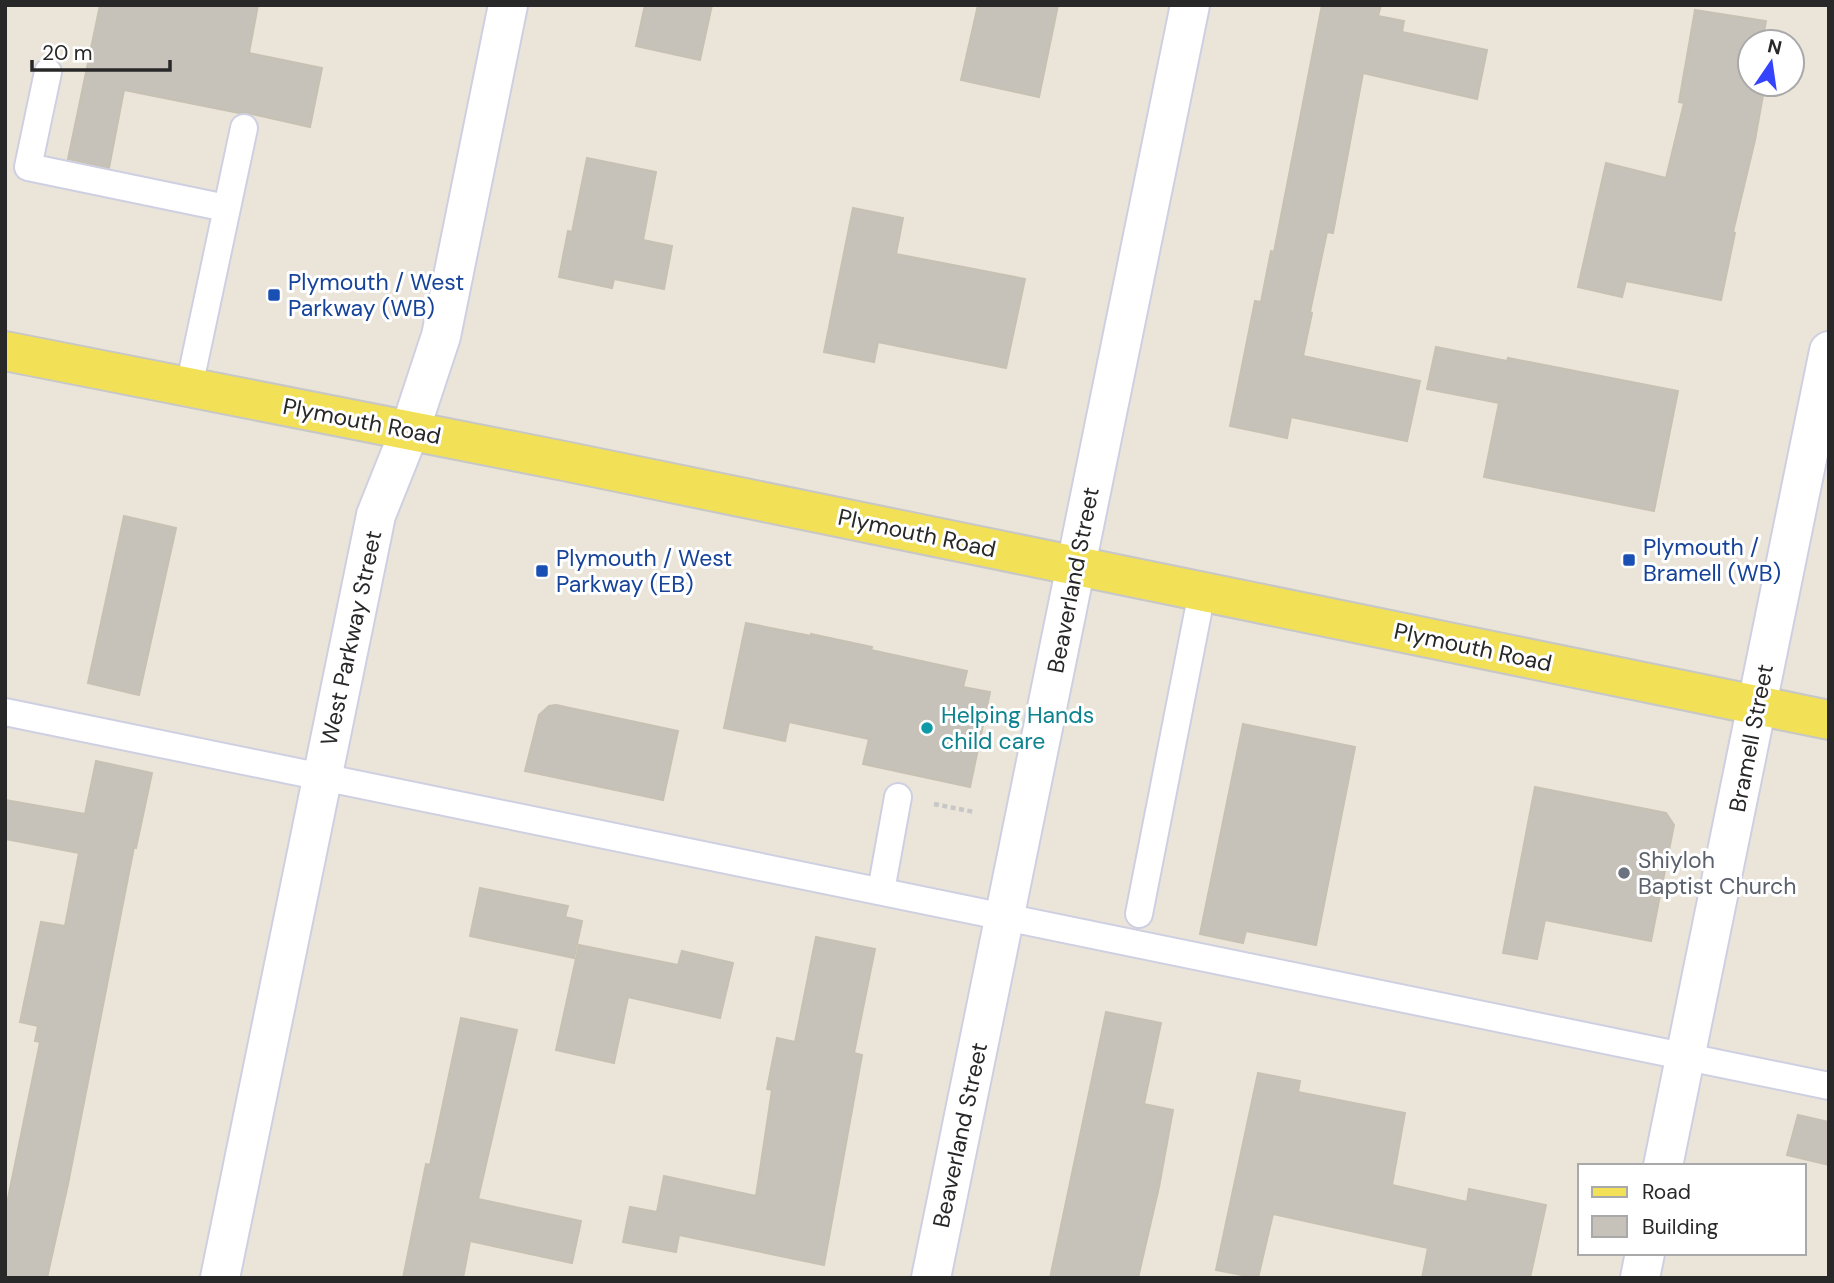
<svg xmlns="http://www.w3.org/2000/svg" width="1834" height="1283" font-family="'DM Sans',sans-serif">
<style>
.building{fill:#c6c2b9;stroke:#c6c1b3;stroke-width:2}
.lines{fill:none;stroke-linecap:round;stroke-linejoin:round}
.service-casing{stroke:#ced0e2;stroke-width:30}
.minor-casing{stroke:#ced0e2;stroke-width:42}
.primary-casing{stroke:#c7c7c7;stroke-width:42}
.path{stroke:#c7c7c7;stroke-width:4.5;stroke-dasharray:5 3.5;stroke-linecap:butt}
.service{stroke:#fff;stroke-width:26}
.minor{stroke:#fff;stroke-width:38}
.primary{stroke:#f2e057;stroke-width:38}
.transit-dot{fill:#1a4fb4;stroke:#fff;stroke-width:2.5}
.culture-dot{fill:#0f9aa8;stroke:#fff;stroke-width:2.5}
.worship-dot{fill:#6b7280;stroke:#fff;stroke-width:2.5}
.labels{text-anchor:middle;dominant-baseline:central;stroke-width:6;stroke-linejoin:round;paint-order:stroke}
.transit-label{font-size:23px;fill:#164399;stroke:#fff;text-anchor:start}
.street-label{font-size:23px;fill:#282828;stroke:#fff}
.culture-label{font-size:23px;fill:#0d838f;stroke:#fff;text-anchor:start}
.worship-label{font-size:23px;fill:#5b616d;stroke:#fff;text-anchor:start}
</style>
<rect width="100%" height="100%" fill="#ebe5d9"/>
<g class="building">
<path d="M100 5H258L249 53 322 68 310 127 247 113H239L124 90 109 168 68 159Z"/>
<path d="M645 5H712L700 60 636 46Z"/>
<path d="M978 5H1058L1039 97 961 80Z"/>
<path d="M1322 5H1381L1378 16 1404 21 1402 32 1487 50 1477 99 1363 73 1333 233 1327 232 1310 312 1312 313 1303 356 1420 381 1407 441 1291 417 1287 438 1230 426 1255 301 1261 302 1271 251 1274 252Z"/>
<path d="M1695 10 1766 21 1762 42H1750V84H1765L1755 140 1733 232 1735 233 1721 300 1626 281 1622 297 1578 287 1606 163 1666 178 1684 103 1679 102Z"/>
<path d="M587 158 656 172 643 240 672 246 664 289 614 279 612 288 559 277 568 231 572 232Z"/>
<path d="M853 208 903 218 896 254 1025 279 1006 368 878 342 874 362 824 352Z"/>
<path d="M1436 347 1507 361 1508 358 1678 391 1654 511 1484 477 1499 403 1427 389Z"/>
<path d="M124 516 176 528 139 695 88 683Z"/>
<path d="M746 623 811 636V634L872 647 871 650 967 671 963 687 990 692 970 787 863 764 869 739 789 722 785 741 724 728Z"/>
<path d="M556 705 678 731 663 800 525 771 539 715 549 706Z"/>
<path d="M1243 724 1355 747 1316 945 1246 931 1243 943 1200 934Z"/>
<path d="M96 761 152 773 136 848 134 847 68 1184 47 1278H5V1213L40 1042 35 1041 38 1026 20 1022 41 922 65 926 79 853 5 839V800L85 814Z"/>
<path d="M1535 787 1666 813 1674 825 1651 941 1545 920 1537 959 1503 953Z"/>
<path d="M480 888 568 906 565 917 582 921 574 958 470 936Z"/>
<path d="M816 937 875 949 854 1053 862 1055 824 1265 679 1235 676 1252 623 1242 630 1207 657 1212 664 1176 756 1196 772 1090 767 1089 777 1038 795 1042Z"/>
<path d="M579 945 678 965 682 951 733 963 720 1018 628 997 614 1063 556 1050Z"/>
<path d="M1106 1012 1161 1023 1144 1104 1173 1110 1159 1187 1138 1278H1050Z"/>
<path d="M461 1018 517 1030 478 1199 581 1221 572 1263 470 1241 463 1278H403L426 1164 430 1165Z"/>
<path d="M1258 1073 1300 1081 1298 1092 1405 1113 1392 1185 1467 1202 1469 1189 1546 1205 1530 1278H1422L1428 1248 1273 1214 1258 1278 1216 1270Z"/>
<path d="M1798 1115 1829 1122V1165L1787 1155Z"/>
</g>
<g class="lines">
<g class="service-casing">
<g id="service">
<path d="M48 72 28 167 226 208"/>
<path d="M189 387 244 128"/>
<path d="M5 712 1829 1086"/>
<path d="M881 891 898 797"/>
<path d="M1139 914 1202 592"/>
</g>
</g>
<g class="minor-casing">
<g id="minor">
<path d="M1663 1166 1829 351"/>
<path d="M220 1278 376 515 410 430 441 336 508 5"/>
<path d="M931 1278 1190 5"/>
<path d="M1640 1278 1645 1253"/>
</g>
</g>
<g class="primary-casing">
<path id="primary" d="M5 351 564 461 1829 720"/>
</g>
<path class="path" d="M934 804 974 812"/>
<use href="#service" class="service"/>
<use href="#minor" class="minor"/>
<use href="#primary" class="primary"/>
</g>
<g class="transit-dot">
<rect x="267" y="288" width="14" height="14" rx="3.5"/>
<rect x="1622" y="553" width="14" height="14" rx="3.5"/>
<rect x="535" y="564" width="14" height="14" rx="3.5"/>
</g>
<circle class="culture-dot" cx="927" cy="728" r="7"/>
<circle class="worship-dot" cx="1624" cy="873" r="7"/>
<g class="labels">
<g class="transit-label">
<text x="288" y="282">Plymouth / West<tspan x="288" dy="26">Parkway (WB)</tspan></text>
<text x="1643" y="547">Plymouth /<tspan x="1643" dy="26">Bramell (WB)</tspan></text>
<text x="556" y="558">Plymouth / West<tspan x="556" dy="26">Parkway (EB)</tspan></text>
</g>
<g class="street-label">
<text transform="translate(362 421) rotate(11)">Plymouth Road</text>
<text transform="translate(917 533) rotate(12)">Plymouth Road</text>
<text transform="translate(1073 580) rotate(-79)">Beaverland Street</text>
<text transform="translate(351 638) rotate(-78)">West Parkway Street</text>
<text transform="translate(1473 647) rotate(12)">Plymouth Road</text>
<text transform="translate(1751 738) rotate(-79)">Bramell Street</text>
<text transform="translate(960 1135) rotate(-78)">Beaverland Street</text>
</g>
<g class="culture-label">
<text x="941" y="715">Helping Hands<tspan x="941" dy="26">child care</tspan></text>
</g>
<g class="worship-label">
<text x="1638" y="860">Shiyloh<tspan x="1638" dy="26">Baptist Church</tspan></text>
</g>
</g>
<rect width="1834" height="1283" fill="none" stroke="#282828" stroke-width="14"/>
<rect x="1578" y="1164" width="228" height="91" fill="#ffffff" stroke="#a9a9a9" stroke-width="2"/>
<rect x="1592" y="1187" width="35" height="10" fill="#f2e057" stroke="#a9a9a9" stroke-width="2"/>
<text x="1642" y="1199" font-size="21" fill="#282828">Road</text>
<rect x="1592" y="1216" width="35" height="21" fill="#c6c2b9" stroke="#a9a9a9" stroke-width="2"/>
<text x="1642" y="1234" font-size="21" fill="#282828">Building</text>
<g transform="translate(1771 63) rotate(13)"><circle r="33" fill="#ffffff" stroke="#a9a9a9" stroke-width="2"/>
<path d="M0-5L12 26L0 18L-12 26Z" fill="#3543fc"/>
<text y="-10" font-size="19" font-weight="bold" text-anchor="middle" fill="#282828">N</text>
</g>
<path d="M32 60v10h138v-10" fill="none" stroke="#282828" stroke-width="3.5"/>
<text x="42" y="60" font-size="21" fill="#282828" stroke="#ffffff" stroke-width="5" paint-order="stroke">20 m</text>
</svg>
